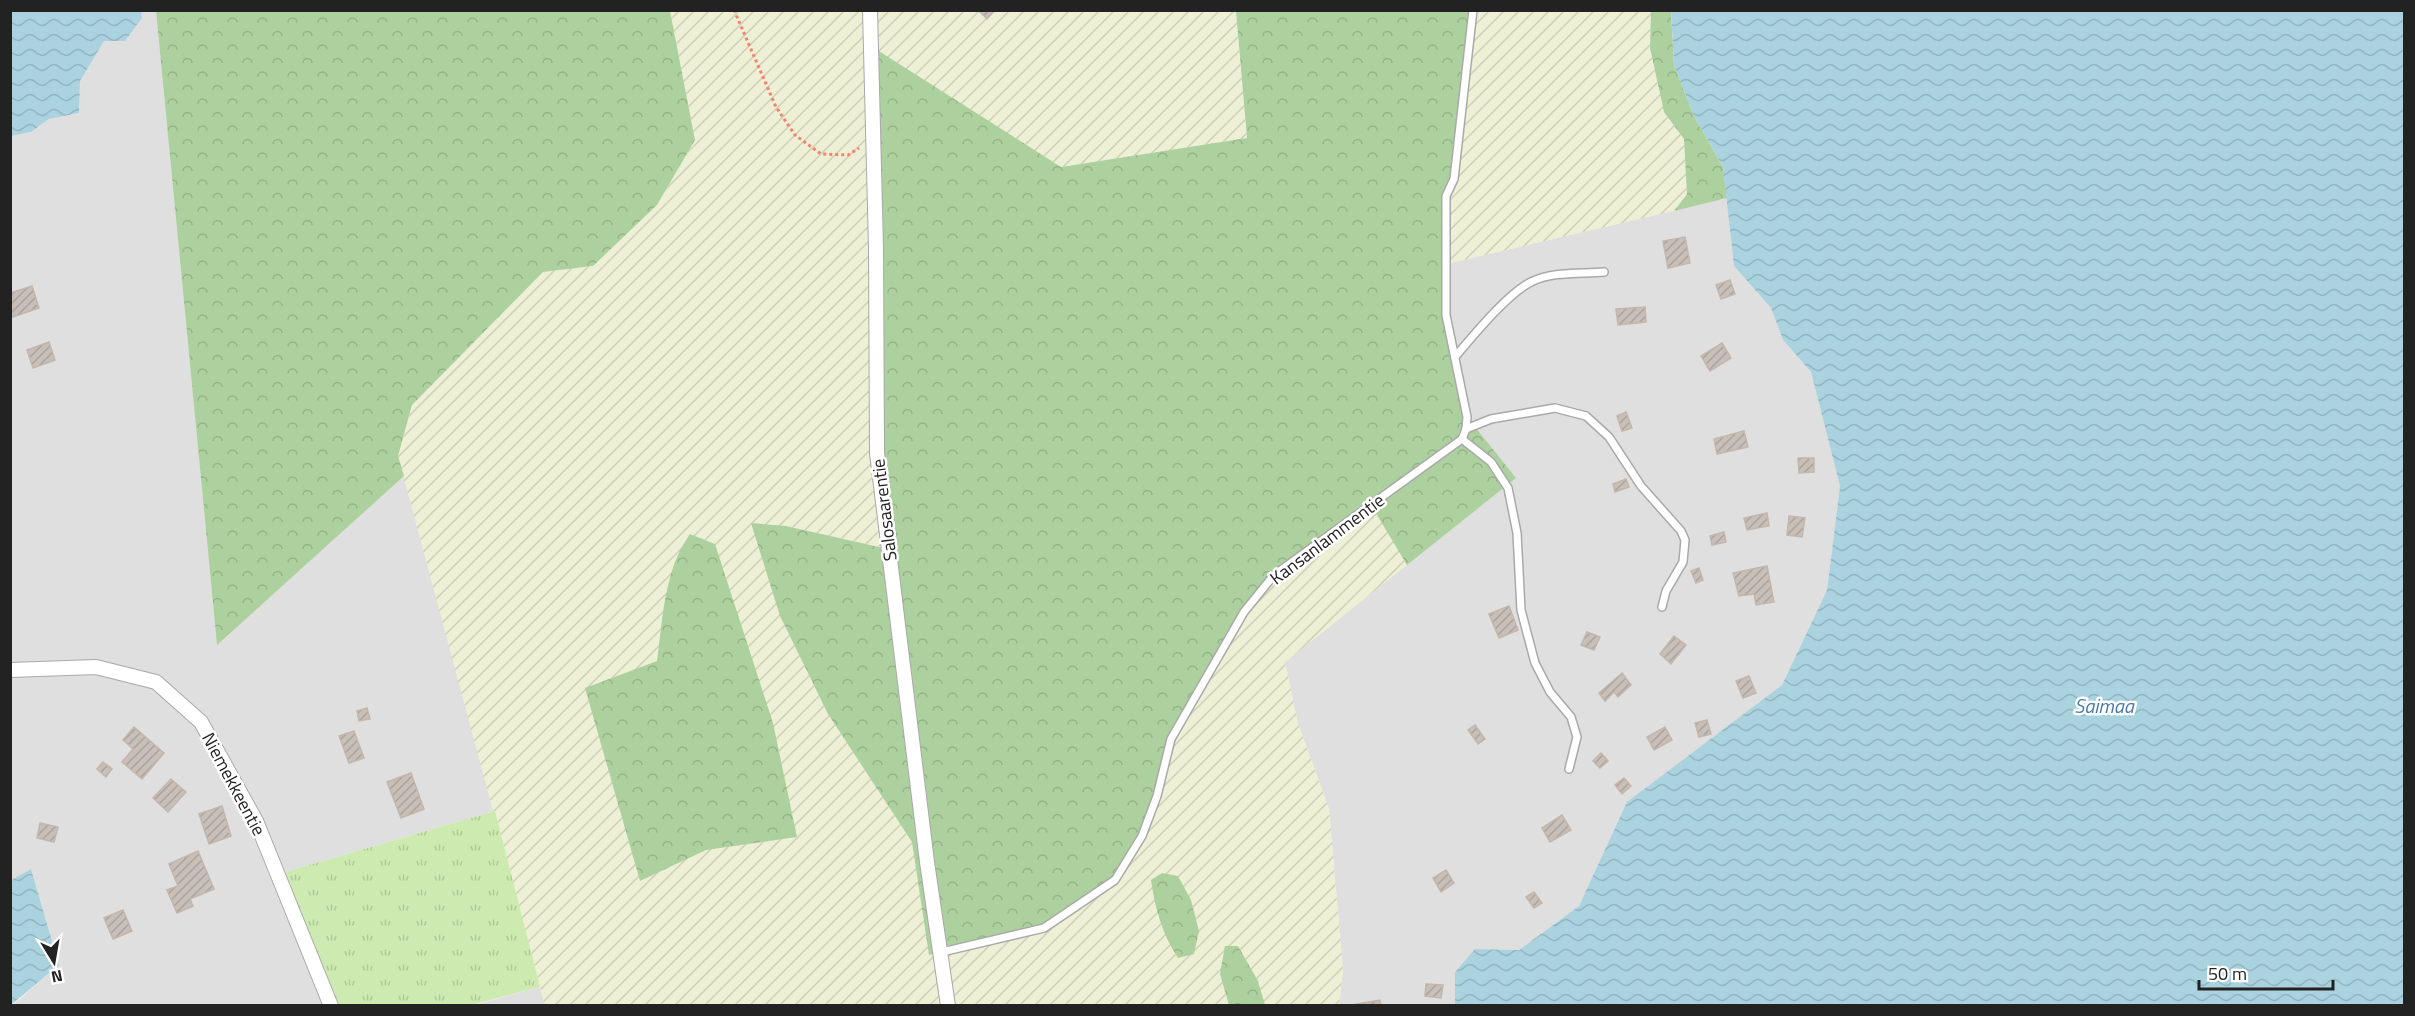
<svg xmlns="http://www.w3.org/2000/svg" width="2415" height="1016" font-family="'Titillium Web',sans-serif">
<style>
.residential{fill:#e0dfdf}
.farmland{fill:url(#farmland-furrows)}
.grass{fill:url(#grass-tufts)}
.forest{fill:url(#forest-crowns)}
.water{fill:url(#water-waves)}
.building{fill:url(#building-hatch);stroke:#c4b6ab;stroke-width:1.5}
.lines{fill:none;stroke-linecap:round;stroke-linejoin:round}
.lane-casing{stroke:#a9a9a9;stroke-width:10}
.street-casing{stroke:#a9a9a9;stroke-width:16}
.path{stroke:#fa8072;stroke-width:3;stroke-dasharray:3 3;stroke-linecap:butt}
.lane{stroke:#fff;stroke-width:7}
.street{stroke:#fff;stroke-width:14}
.labels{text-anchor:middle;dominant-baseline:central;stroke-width:5;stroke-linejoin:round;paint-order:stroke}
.street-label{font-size:18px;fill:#222;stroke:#fff}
.water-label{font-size:20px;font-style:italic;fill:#4a7aab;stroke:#fff}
</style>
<defs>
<pattern id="farmland-furrows" width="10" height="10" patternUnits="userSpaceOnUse" patternTransform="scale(1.5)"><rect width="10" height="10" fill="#eef0d5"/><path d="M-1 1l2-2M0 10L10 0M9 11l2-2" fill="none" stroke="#ccceb7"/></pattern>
<pattern id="grass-tufts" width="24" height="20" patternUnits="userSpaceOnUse" patternTransform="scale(1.5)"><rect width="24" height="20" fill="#cdebb0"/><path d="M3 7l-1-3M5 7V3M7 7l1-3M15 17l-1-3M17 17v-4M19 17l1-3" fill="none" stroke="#b0c997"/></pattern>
<pattern id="forest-crowns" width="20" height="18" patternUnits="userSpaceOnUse" patternTransform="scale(1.5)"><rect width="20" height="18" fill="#add19e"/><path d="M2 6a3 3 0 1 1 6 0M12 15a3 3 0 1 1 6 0" fill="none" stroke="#95b388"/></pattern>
<pattern id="water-waves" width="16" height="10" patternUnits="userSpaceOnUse" patternTransform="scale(1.5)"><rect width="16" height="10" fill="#aad3df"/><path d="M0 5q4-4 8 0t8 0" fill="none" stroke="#92b5bf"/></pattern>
<pattern id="building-hatch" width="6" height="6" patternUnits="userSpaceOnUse" patternTransform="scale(1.5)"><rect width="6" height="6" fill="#c7bfb8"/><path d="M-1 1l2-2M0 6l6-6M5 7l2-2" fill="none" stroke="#aba49e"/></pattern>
</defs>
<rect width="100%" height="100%" fill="#f2efe9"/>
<g class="residential">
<path d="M141 11H156L217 644 404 476 495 811 278 874 331 1005H13L59 965 31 869 11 880V136L31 132 49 119 79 113 80 81 104 41 141 18Z"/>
<path d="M1727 198 1734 266 1771 308 1783 340 1811 372 1840 486 1827 590 1782 685 1628 802 1579 906 1519 950 1475 949 1455 972V1005H1339L1343 970 1329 809 1298 724 1285 662 1515 478 1467 417 1446 315V264Z"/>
<path d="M540 987 545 1005 471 1006Z"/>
</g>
<g class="farmland">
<path d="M670 11H1236L1247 138 1061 167 871 47 889 549 786 526 780 616 828 714 912 842 929 955 1044 928 1171 739 1244 612 1274 575 1372 505 1407 565 1285 662 1298 724 1329 809 1343 970 1339 1005H545L398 456 412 405 543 272 593 266 657 205 695 140Z"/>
<path d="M1473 11H1651L1650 48 1664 112 1684 139 1687 194 1674 211 1446 264V196Z"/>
</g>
<path class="grass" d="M495 811 540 987 471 1005H331L278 874Z"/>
<g class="forest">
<path d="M156 11H670L695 140 657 205 593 266 543 272 412 405 398 456 404 476 217 645Z"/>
<path d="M1236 11H1473L1454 179 1446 196V315L1467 417 1516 478 1407 565 1371 505 1274 575 1244 612 1171 739 1142 836 1115 880 1044 928 929 955 912 842 828 714 780 616 751 523 786 526 888 549 877 453 871 46 1061 167 1247 138Z"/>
<path d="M1651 11H1671L1674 65 1694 116 1723 167 1727 198 1674 211 1687 194 1684 139 1664 112 1650 48Z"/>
<path d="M690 534 715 544 773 723 797 837 706 850 640 881 585 688 657 661C663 618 664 570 690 534Z"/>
<path d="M1162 873 1178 876 1191 900 1199 931 1194 954 1178 958C1162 934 1155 908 1151 880Z"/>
<path d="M1225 946H1238L1258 981 1265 1005H1229L1220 974Z"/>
</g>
<g class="water">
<path d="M11 10 141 11 142 18 125 41H104L80 81 79 113 49 119 31 132 11 136Z"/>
<path d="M1671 11H2404V1005H1455V972L1475 949 1519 950 1579 906 1627 802 1782 685 1827 590 1840 486 1811 372 1783 340 1771 308 1734 266 1723 167 1694 116 1674 65Z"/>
<path d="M31 869 59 965 11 1005V880Z"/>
</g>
<g class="building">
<path d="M978 10H995L987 19Z"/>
<path d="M1685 237 1690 263 1668 268 1663 241Z"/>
<path d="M1730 280 1735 294 1721 299 1716 285Z"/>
<path d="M32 286 39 308 10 318V293Z"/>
<path d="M1645 307 1646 322 1618 325 1616 309Z"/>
<path d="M49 342 55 360 33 368 27 350Z"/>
<path d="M1722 343 1731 358 1710 371 1701 356Z"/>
<path d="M1626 412 1632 428 1622 431 1617 416Z"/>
<path d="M1744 431 1748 447 1717 454 1714 439Z"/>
<path d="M1798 458H1814V472L1799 473Z"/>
<path d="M1626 479 1629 487 1615 492 1613 484Z"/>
<path d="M1767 513 1769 526 1747 530 1744 518Z"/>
<path d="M1789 516 1805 518 1802 537 1787 535Z"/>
<path d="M1724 532 1726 542 1712 545 1710 536Z"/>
<path d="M1767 566 1774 602 1756 605 1754 594 1739 596 1733 573Z"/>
<path d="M1699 568 1703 580 1696 583 1691 571Z"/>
<path d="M1509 606 1518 630 1499 638 1489 614Z"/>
<path d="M1587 632 1600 637 1594 650 1581 645Z"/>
<path d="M1674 636 1686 645 1671 664 1660 654Z"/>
<path d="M1622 673 1631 685 1618 697 1614 692 1605 701 1599 693Z"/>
<path d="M1749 676 1756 693 1743 698 1736 681Z"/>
<path d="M367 708 370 719 359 721 357 711Z"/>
<path d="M1707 720 1711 734 1699 737 1695 723Z"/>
<path d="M1475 725 1485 739 1478 744 1468 730Z"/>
<path d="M134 727 164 753 142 779 122 762 133 749 123 740Z"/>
<path d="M1665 727 1672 740 1654 750 1647 737Z"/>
<path d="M354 731 364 758 349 763 339 736Z"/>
<path d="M1601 753 1608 761 1600 768 1593 761Z"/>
<path d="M103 762 112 769 106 777 97 769Z"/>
<path d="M411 773 424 809 401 818 387 782Z"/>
<path d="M1624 778 1631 786 1622 794 1615 785Z"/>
<path d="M171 779 186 792 168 812 153 798Z"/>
<path d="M222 806 231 836 209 844 199 814Z"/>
<path d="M1562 815 1571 830 1550 842 1542 828Z"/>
<path d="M40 823 58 827 54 842 37 838Z"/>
<path d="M198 851 214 889 190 899 193 906 177 913 167 890 178 886 169 864Z"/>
<path d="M1446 870 1454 883 1441 892 1433 878Z"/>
<path d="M1534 892 1542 903 1534 908 1526 897Z"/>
<path d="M123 910 132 931 113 939 104 918Z"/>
<path d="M1426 984 1443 985 1441 998 1425 996Z"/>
<path d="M1380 1000 1381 1006H1352V1005Z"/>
</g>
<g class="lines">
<g class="lane-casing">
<g id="lane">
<path d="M1455 357C1472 337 1508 293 1531 282 1552 271 1581 274 1604 272"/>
<path d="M1466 429 1491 419 1555 408 1586 416 1609 437 1641 486 1681 531 1685 540 1683 562 1666 591 1662 607"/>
<path d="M1462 439 1491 462 1508 488 1517 533 1521 610 1535 663 1550 692 1571 717 1577 737 1569 769"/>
<path d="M942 952 1044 928 1115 880 1142 836 1157 796 1171 739 1244 612 1274 575 1462 439 1466 429 1467 417 1446 315V196L1454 179 1473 10"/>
</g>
</g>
<g class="street-casing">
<g id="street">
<path d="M870 10 876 248 877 453 927 862 948 1006"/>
<path d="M10 670 96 667 156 682 201 722 256 821 331 1006"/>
</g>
</g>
<path class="path" d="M734 10 776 107 795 135 821 154 848 155 859 148"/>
<use href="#lane" class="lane"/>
<use href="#street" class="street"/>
</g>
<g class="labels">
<g class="street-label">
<text transform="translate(884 510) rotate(-97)">Salosaarentie</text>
<text transform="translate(1327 539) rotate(-37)">Kansanlammentie</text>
<text transform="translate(234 784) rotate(62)">Niemekkeentie</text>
</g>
<g class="water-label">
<text x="2104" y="705">Saimaa</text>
</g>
</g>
<rect width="2415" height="1016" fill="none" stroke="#222222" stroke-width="24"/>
<g transform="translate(54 962) rotate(169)" stroke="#ffffff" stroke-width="4.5" paint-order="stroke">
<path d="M0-4.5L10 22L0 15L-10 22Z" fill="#222222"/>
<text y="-9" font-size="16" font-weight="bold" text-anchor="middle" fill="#222222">N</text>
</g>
<path d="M2199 980v9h134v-9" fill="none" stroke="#222222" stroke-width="3"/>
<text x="2208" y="980" font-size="18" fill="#222222" stroke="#ffffff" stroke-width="4.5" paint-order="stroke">50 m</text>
</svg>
